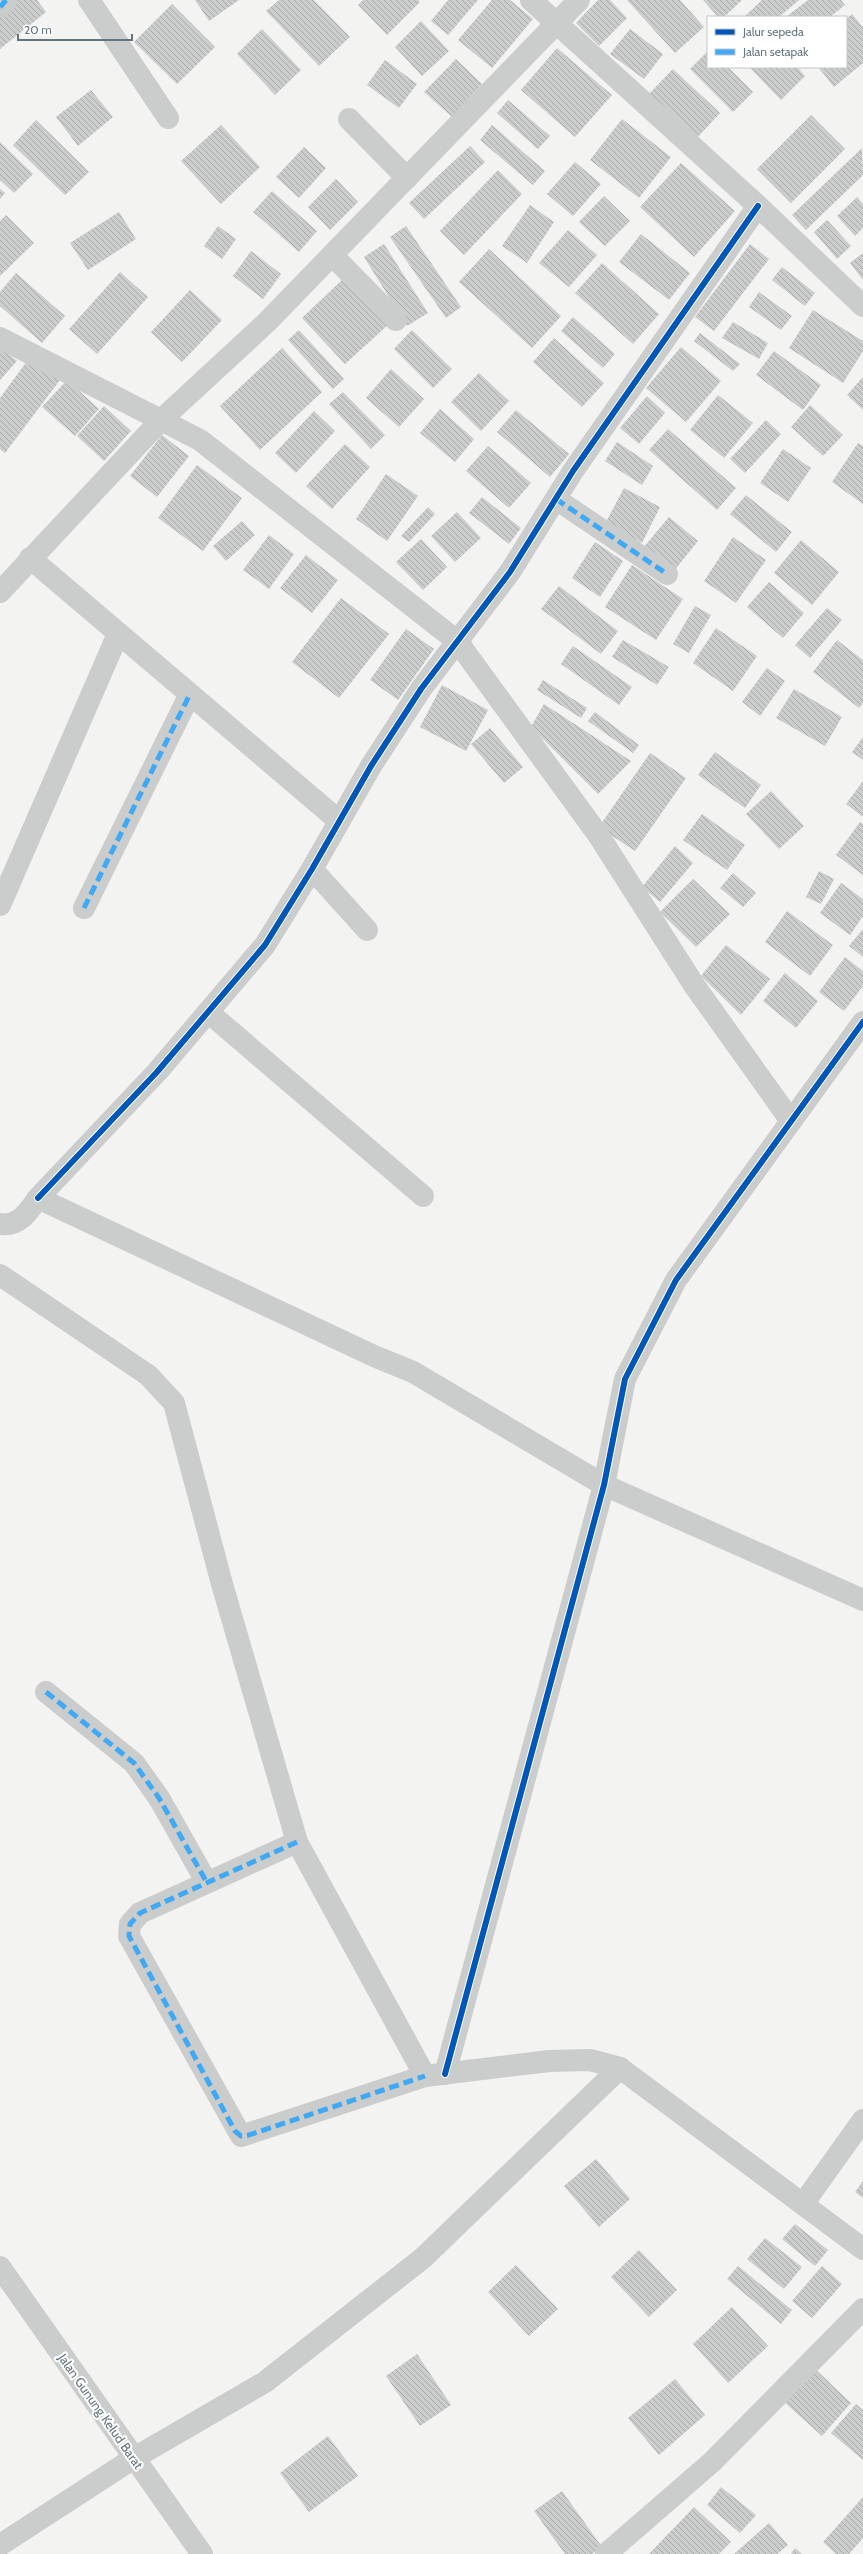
<svg xmlns="http://www.w3.org/2000/svg" width="863" height="2554" font-family="Cabin,sans-serif">
<style>
.building{fill:url(#building-back-hatch)}
.lines{fill:none;stroke-linecap:round;stroke-linejoin:round}
.minor{stroke:#cbcccc;stroke-width:22}
.quiet{stroke:#3fa9f5;stroke-width:5;stroke-dasharray:10 5;stroke-linecap:butt}
.cycleway-casing{stroke:#fff;stroke-width:8}
.cycleway{stroke:#0057b8;stroke-width:6}
.labels{text-anchor:middle;dominant-baseline:central;stroke-width:4;stroke-linejoin:round;paint-order:stroke}
.street-label{font-size:13px;fill:#647580;stroke:#fff}
</style>
<defs>
<pattern id="building-back-hatch" width="6" height="6" patternUnits="userSpaceOnUse"><rect width="6" height="6" fill="#cbcccc"/><path d="M-1 5l2 2M0 0l6 6M5-1l2 2" fill="none" stroke="#a8aaab"/></pattern>
</defs>
<rect width="100%" height="100%" fill="#f3f3f1"/>
<g class="building">
<path d="M13 0H37L46 12 0 49V13Z"/>
<path d="M195 0H239L209 21Z"/>
<path d="M279 0H314L350 37 319 66 266 11Z"/>
<path d="M363 0H418L420 2 387 35 358 5Z"/>
<path d="M448 0H478L448 35 431 21Z"/>
<path d="M492 0H510L533 19 492 68 458 40Z"/>
<path d="M598 0H610L627 18 599 46 576 23Z"/>
<path d="M627 0H680L704 27 675 53Z"/>
<path d="M703 0H742L724 17H718Z"/>
<path d="M762 0H799L779 17H744Z"/>
<path d="M808 0H841L845 5 830 17H786Z"/>
<path d="M172 4 215 47 177 84 134 42Z"/>
<path d="M852 14 863 27V63L834 87 818 67H846V19Z"/>
<path d="M421 21 449 51 422 76 395 47Z"/>
<path d="M262 29 301 70 275 95 237 54Z"/>
<path d="M630 29 663 54 644 79 610 54Z"/>
<path d="M557 48 612 95 575 137 521 90Z"/>
<path d="M708 51V67H728L753 92 733 112 690 69Z"/>
<path d="M456 59 482 84 452 117 424 92Z"/>
<path d="M385 60 417 84 399 108 367 85Z"/>
<path d="M749 67H797L805 76 781 100Z"/>
<path d="M673 69 720 113 697 138 649 94Z"/>
<path d="M91 90 113 117 78 146 56 117Z"/>
<path d="M508 100 550 136 538 149 497 113Z"/>
<path d="M811 115 845 149 791 203 757 169Z"/>
<path d="M622 119 671 157 639 198 590 160Z"/>
<path d="M36 120 89 172 65 195 13 145Z"/>
<path d="M221 125 260 167 221 204 181 161Z"/>
<path d="M492 125 545 171 533 185 480 140Z"/>
<path d="M0 142 33 174 14 193 0 180Z"/>
<path d="M470 146 485 162 424 219 409 203Z"/>
<path d="M304 147 326 168 299 198 276 177Z"/>
<path d="M862 148 863 175 806 230 792 215Z"/>
<path d="M575 162 601 184 573 216 547 194Z"/>
<path d="M681 163 735 211 694 257 640 207Z"/>
<path d="M498 170 522 194 464 255 440 231Z"/>
<path d="M336 179 358 202 330 230 308 207Z"/>
<path d="M0 189 5 193 0 199Z"/>
<path d="M272 191 317 231 299 252 253 212Z"/>
<path d="M604 196 630 221 605 246 579 222Z"/>
<path d="M857 197 863 204V228L855 236 837 216Z"/>
<path d="M530 205 554 222 527 263 502 246Z"/>
<path d="M119 212 136 239 88 270 70 243Z"/>
<path d="M6 215 34 243 0 276V221Z"/>
<path d="M827 220 851 246 837 259 814 232Z"/>
<path d="M218 226 236 239 222 259 204 246Z"/>
<path d="M406 226 461 307 446 318 390 237Z"/>
<path d="M568 230 597 255 569 287 539 263Z"/>
<path d="M641 234 690 273 669 300 619 262Z"/>
<path d="M384 244 428 313 407 326 364 257Z"/>
<path d="M750 244 769 259 714 331 695 317Z"/>
<path d="M489 249 561 316 532 348 459 282Z"/>
<path d="M251 251 281 274 263 299 233 276Z"/>
<path d="M863 253V280L850 263Z"/>
<path d="M602 263 659 314 633 344 575 293Z"/>
<path d="M782 267 815 293 805 306 772 280Z"/>
<path d="M120 272 148 297 97 354 69 329Z"/>
<path d="M16 273 65 316 42 343 0 306V292Z"/>
<path d="M344 278 388 325 345 364 302 318Z"/>
<path d="M190 290 222 320 182 362 151 332Z"/>
<path d="M759 292 792 316 781 330 749 307Z"/>
<path d="M813 310 863 341V351L843 383 789 348Z"/>
<path d="M573 317 615 354 603 368 561 331Z"/>
<path d="M733 322 768 343 759 359 722 338Z"/>
<path d="M299 330 344 379 333 389 288 340Z"/>
<path d="M412 330 452 369 433 388 394 349Z"/>
<path d="M700 333 740 364 733 371 694 341Z"/>
<path d="M554 338 604 383 582 407 533 362Z"/>
<path d="M0 347 17 361 0 380Z"/>
<path d="M681 347 721 381 686 422 646 388Z"/>
<path d="M282 348 322 392 260 450 220 406Z"/>
<path d="M774 351 821 385 803 410 756 375Z"/>
<path d="M30 357 60 380 5 453 0 449V398Z"/>
<path d="M391 369 424 399 399 427 366 398Z"/>
<path d="M479 373 509 401 481 431 451 402Z"/>
<path d="M863 377V410L847 395Z"/>
<path d="M67 380 99 409 75 436 42 407Z"/>
<path d="M343 392 385 435 371 449 329 404Z"/>
<path d="M718 395 753 423 724 458 690 430Z"/>
<path d="M647 396 665 413 639 444 620 428Z"/>
<path d="M810 405 843 435 823 456 791 427Z"/>
<path d="M104 406 131 431 104 461 77 436Z"/>
<path d="M440 409 474 439 455 462 420 433Z"/>
<path d="M516 410 569 454 550 477 497 432Z"/>
<path d="M314 411 335 431 296 473 275 453Z"/>
<path d="M766 420 781 434 745 473 730 459Z"/>
<path d="M668 429 736 488 717 510 649 450Z"/>
<path d="M162 435 189 456 157 497 130 476Z"/>
<path d="M617 442 653 466 642 485 605 461Z"/>
<path d="M858 443 863 446V504L832 482Z"/>
<path d="M345 444 370 467 332 509 306 486Z"/>
<path d="M488 446 531 483 509 508 466 471Z"/>
<path d="M783 449 811 468 788 502 760 483Z"/>
<path d="M197 465 242 498 203 551 158 518Z"/>
<path d="M386 474 418 496 387 541 356 519Z"/>
<path d="M624 488 660 507 642 543 605 524Z"/>
<path d="M746 495 792 532 776 552 730 514Z"/>
<path d="M482 497 521 528 509 544 469 513Z"/>
<path d="M428 507 435 514 409 542 401 536Z"/>
<path d="M457 512 481 538 455 562 431 536Z"/>
<path d="M669 517 698 541 673 572 643 548Z"/>
<path d="M242 521 255 535 226 561 213 546Z"/>
<path d="M269 535 294 554 269 589 243 570Z"/>
<path d="M733 537 766 560 736 603 704 581Z"/>
<path d="M421 539 447 567 423 590 396 562Z"/>
<path d="M801 540 839 572 812 605 774 573Z"/>
<path d="M595 542 623 561 600 597 572 578Z"/>
<path d="M306 555 338 580 312 613 280 588Z"/>
<path d="M632 565 683 599 656 640 605 607Z"/>
<path d="M769 582 804 613 783 638 747 607Z"/>
<path d="M559 586 618 631 601 654 541 609Z"/>
<path d="M341 598 389 634 339 698 292 662Z"/>
<path d="M695 606 711 615 689 653 673 644Z"/>
<path d="M827 608 842 620 810 658 795 645Z"/>
<path d="M716 628 757 656 733 691 693 663Z"/>
<path d="M406 629 434 649 398 700 370 680Z"/>
<path d="M623 640 669 667 657 685 612 657Z"/>
<path d="M837 640 863 660V703L859 708 813 672Z"/>
<path d="M573 646 632 687 619 705 561 664Z"/>
<path d="M767 668 785 681 760 716 742 702Z"/>
<path d="M543 680 587 708 581 718 537 690Z"/>
<path d="M442 685 488 710 466 751 420 727Z"/>
<path d="M794 689 842 717 825 746 776 718Z"/>
<path d="M544 704 631 761 598 794 531 727Z"/>
<path d="M595 712 639 745 633 753 588 721Z"/>
<path d="M490 728 523 767 504 783 471 744Z"/>
<path d="M863 737V760L852 752Z"/>
<path d="M715 752 761 785 745 808 698 775Z"/>
<path d="M650 753 686 778 635 851 599 827Z"/>
<path d="M863 781V817L846 804Z"/>
<path d="M771 791 804 826 779 849 746 814Z"/>
<path d="M702 814 745 845 727 870 683 840Z"/>
<path d="M860 822 863 824V875L836 855Z"/>
<path d="M675 846 693 863 660 902 642 887Z"/>
<path d="M819 871 834 879 821 904 806 897Z"/>
<path d="M733 873 756 893 743 907 720 888Z"/>
<path d="M693 879 730 914 696 947 660 912Z"/>
<path d="M841 883 863 899V916L850 935 820 913Z"/>
<path d="M787 911 833 945 810 976 765 942Z"/>
<path d="M863 929V957L849 946Z"/>
<path d="M726 945 770 979 741 1015 701 976Z"/>
<path d="M845 957 863 971V986L844 1011 819 992Z"/>
<path d="M785 973 818 1001 796 1028 763 1001Z"/>
<path d="M596 2159 630 2199 599 2227 564 2186Z"/>
<path d="M863 2181V2198L855 2192Z"/>
<path d="M795 2224 828 2250 815 2266 782 2239Z"/>
<path d="M765 2238 802 2267 784 2289 747 2259Z"/>
<path d="M639 2250 677 2290 649 2317 611 2277Z"/>
<path d="M516 2265 558 2309 529 2336 488 2292Z"/>
<path d="M738 2266 792 2310 781 2324 727 2279Z"/>
<path d="M822 2266 842 2284 812 2318 792 2301Z"/>
<path d="M732 2307 768 2346 728 2383 693 2344Z"/>
<path d="M417 2354 451 2405 420 2426 386 2376Z"/>
<path d="M814 2368 851 2403 822 2436 783 2401Z"/>
<path d="M675 2379 705 2415 659 2455 628 2418Z"/>
<path d="M856 2404 863 2410V2460L831 2433Z"/>
<path d="M328 2436 358 2476 309 2512 280 2473Z"/>
<path d="M721 2487 756 2515 740 2533 707 2505Z"/>
<path d="M562 2491 602 2547 592 2554H565L534 2511Z"/>
<path d="M863 2497V2538L849 2554H836L823 2542Z"/>
<path d="M694 2507 731 2542 719 2554H649Z"/>
<path d="M769 2523 788 2545 777 2554H734Z"/>
<path d="M795 2548 802 2554H791Z"/>
</g>
<g class="lines">
<g class="minor">
<path d="M89 0 168 118"/>
<path d="M531 0 758 206 863 306"/>
<path d="M0 7 6 0"/>
<path d="M349 119 407 178"/>
<path d="M332 255 396 320"/>
<path d="M0 338 200 440 457 641 599 836 694 985 791 1121"/>
<path d="M556 499 667 574"/>
<path d="M30 558 338 820"/>
<path d="M0 592 161 420 267 322 579 0"/>
<path d="M312 869 367 930"/>
<path d="M0 905 118 634"/>
<path d="M84 908 189 696"/>
<path d="M208 1012 423 1196"/>
<path d="M38 1198 157 1072 265 945 312 869 371 766 421 689 510 572 573 471 758 206"/>
<path d="M0 1224C19 1227 29 1211 38 1198L374 1356 413 1372 604 1485 863 1600"/>
<path d="M0 1275 148 1375 174 1403 222 1584 297 1842 425 2076"/>
<path d="M46 1692 134 1763 159 1798 206 1881"/>
<path d="M297 1842 140 1913 130 1924 129 1936 241 2136 425 2076 549 2061 590 2060 620 2068 863 2249"/>
<path d="M445 2074 604 1485 625 1379 676 1280 863 1022"/>
<path d="M803 2204 863 2120"/>
<path d="M0 2267 202 2554"/>
<path d="M0 2545 134 2458 265 2382 423 2258 620 2068"/>
<path d="M606 2554 712 2462 863 2309"/>
</g>
<g class="quiet">
<path d="M0 7 6 0"/>
<path d="M556 499 667 574"/>
<path d="M84 908 189 696"/>
<path d="M46 1692 134 1763 159 1798 206 1881"/>
<path d="M297 1842 140 1913 130 1924 129 1936 235 2131 241 2136 249 2135 425 2076"/>
</g>
<g class="cycleway-casing">
<g id="cycleway">
<path d="M38 1198 157 1072 265 945 312 869 371 766 421 689 510 572 573 471 758 206"/>
<path d="M445 2074 604 1485 625 1379 676 1280 863 1022"/>
</g>
</g>
<use href="#cycleway" class="cycleway"/>
</g>
<g class="labels">
<g class="street-label">
<text transform="translate(101 2411) rotate(55)">Jalan Gunung Kelud Barat</text>
</g>
</g>
<rect x="707" y="16" width="140" height="52" fill="#ffffff" stroke="#c1c8cc"/>
<rect x="715" y="29" width="20" height="6" fill="#0057b8" stroke="#c1c8cc"/>
<text x="743" y="36" font-size="12" fill="#647580">Jalur sepeda</text>
<rect x="715" y="49" width="20" height="6" fill="#3fa9f5" stroke="#c1c8cc"/>
<text x="743" y="56" font-size="12" fill="#647580">Jalan setapak</text>
<path d="M18 34v6h114v-6" fill="none" stroke="#647580" stroke-width="2"/>
<text x="24" y="34" font-size="12" fill="#647580" stroke="#ffffff" stroke-width="3" paint-order="stroke">20 m</text>
</svg>
